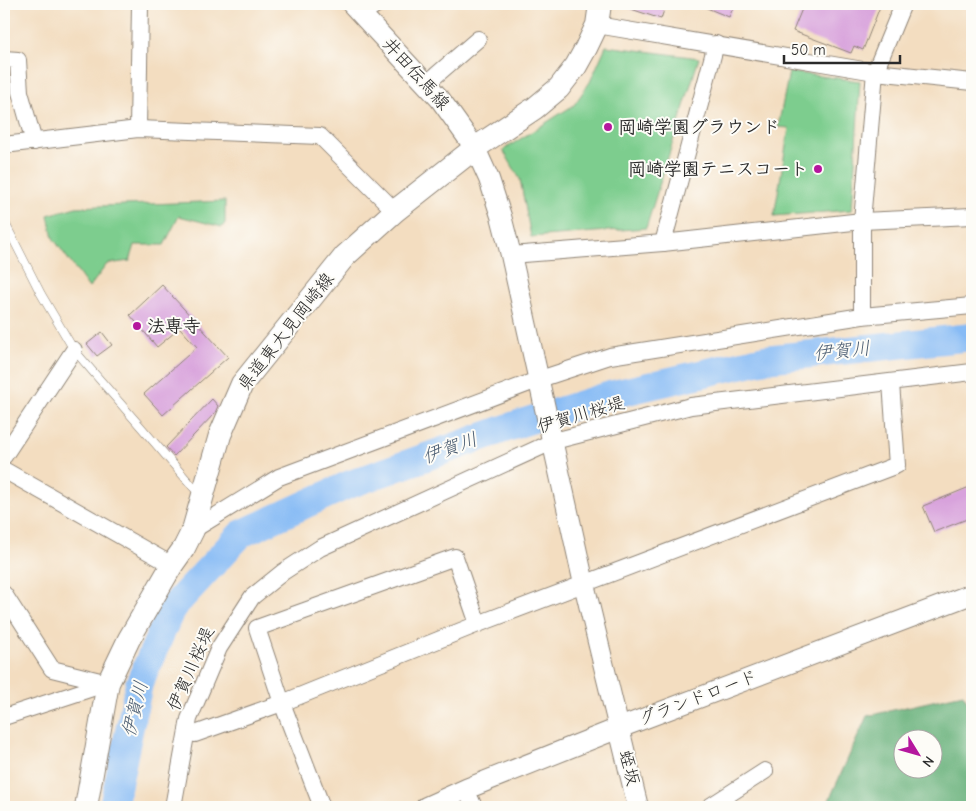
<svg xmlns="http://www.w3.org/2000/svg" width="976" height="811" font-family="'Comic Neue','Klee One',sans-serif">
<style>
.green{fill:#7dcd8e;stroke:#547c5c}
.forest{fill:#66b079;stroke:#486e52;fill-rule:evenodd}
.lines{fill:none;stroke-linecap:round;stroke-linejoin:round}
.river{stroke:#87bbf5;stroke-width:28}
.building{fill:#d8a2dc}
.service-casing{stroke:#8f8476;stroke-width:9}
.minor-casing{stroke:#8f8476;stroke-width:18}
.tertiary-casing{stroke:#8f8476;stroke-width:22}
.secondary-casing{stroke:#8f8476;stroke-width:24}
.service{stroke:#fff;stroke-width:8}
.minor{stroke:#fff;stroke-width:16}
.tertiary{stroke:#fff;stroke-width:20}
.secondary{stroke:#fff;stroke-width:22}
.poi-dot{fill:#b5179e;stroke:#fdfcf7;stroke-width:2}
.labels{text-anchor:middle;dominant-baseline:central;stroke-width:4;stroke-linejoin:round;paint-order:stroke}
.street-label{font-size:18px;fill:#2b2b2b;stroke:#fdfcf7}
.poi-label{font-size:18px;font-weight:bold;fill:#2b2b2b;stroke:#fdfcf7;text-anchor:start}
.water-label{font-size:19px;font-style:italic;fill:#4b5d72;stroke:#fdfcf7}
</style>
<rect width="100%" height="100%" fill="#fdfcf7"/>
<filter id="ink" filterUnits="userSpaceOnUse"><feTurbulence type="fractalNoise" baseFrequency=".02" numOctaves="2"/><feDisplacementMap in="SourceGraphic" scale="10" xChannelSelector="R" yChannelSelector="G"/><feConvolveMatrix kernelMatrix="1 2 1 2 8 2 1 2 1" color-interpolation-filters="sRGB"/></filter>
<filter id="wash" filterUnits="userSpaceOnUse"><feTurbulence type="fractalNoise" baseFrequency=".0096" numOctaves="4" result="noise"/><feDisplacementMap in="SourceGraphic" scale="20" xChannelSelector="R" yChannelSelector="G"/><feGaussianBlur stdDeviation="1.12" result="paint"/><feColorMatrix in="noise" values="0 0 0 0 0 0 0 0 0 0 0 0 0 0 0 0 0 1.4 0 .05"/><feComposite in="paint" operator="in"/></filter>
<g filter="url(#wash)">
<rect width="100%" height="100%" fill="#f3ddc0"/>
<g class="green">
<path d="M606 46 699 58 646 228 531 237 520 179 503 150 574 105 590 82Z"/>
<path d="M789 72 860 81 852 210 774 216 789 128 778 127Z"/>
<path d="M225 201V223L222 227 179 216 164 245H135L130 261 107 264 89 288 53 238 48 215 76 207Z"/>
</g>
<path class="forest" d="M963 694 972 709V807H826L867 716ZM904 738H934V768H904Z"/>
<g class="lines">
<path class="river" d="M113 807 139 684 172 608 241 534 348 485 518 424 610 395 765 359 972 337"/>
</g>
<g id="blocks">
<g class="building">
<path d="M622 4H666L661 19 622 6Z"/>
<path d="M697 4H735L729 17Z"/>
<path d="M804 4H881L863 50 854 46 851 53 793 31Z"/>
<path d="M162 285 228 357 163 415 144 394 197 347 180 328 157 347 130 315Z"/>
<path d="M102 332 112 345 97 356 87 344Z"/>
<path d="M212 399 218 406 215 413 174 456 166 447Z"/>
<path d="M972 486V517L934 532 923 506Z"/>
</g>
</g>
</g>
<g filter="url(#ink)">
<use href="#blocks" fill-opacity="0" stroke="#8f8476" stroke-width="1"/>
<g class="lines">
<g class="service-casing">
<path id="service" d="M4 221 41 294 74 350 200 495"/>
</g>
<g class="minor-casing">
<g id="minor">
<path d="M361 14 377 4"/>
<path d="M597 25 875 72 972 82"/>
<path d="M4 59 18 60 20 92 34 142"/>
<path d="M426 84 478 39"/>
<path d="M138 129 140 4"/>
<path d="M4 145 138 129 320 136 395 211"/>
<path d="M663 243 716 44"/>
<path d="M511 255 663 243 862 221 972 216"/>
<path d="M862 316V221L875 72 903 4"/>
<path d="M4 456 74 350"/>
<path d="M4 470 172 565"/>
<path d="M193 530 279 477 540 379 610 356 862 316 972 306"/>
<path d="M4 594 52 669 108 683"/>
<path d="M4 717 108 683"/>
<path d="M195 734 282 703 478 624 897 465 891 383"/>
<path d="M466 789 474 807"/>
<path d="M173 807 189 719 219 648 252 597 283 572 320 548 554 441 691 406 972 372"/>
<path d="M322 807 282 703 257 628 455 557 478 624"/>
<path d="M709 807 765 771"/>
</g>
</g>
<g class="tertiary-casing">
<g id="tertiary">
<path d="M352 4 440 99 475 148 489 179 501 216 511 255 584 584 638 807"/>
<path d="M426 807 466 789 619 728 972 594"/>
</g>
</g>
<g class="secondary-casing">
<path id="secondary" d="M86 807 108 683 129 639 172 565 184 548 193 530 220 435 242 384 345 256 395 211 475 148 535 108 559 88 576 66 586 48 597 25 600 4"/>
</g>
<use href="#service" class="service"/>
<use href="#minor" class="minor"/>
<use href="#tertiary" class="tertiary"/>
<use href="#secondary" class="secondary"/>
</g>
</g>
<g class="poi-dot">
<circle cx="608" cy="127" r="5"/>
<circle cx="818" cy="169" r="5"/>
<circle cx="137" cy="326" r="5"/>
</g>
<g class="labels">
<g class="street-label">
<text transform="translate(416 74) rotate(48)">井田伝馬線</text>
<text transform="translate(286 332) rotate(-52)">県道東大見岡崎線</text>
<text transform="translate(581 415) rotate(-16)">伊賀川桜堤</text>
<text transform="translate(191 669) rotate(-66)">伊賀川桜堤</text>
<text transform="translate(698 698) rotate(-21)">グランドロード</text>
<text transform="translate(629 768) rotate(76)">蛭坂</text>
</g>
<g class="poi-label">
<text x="618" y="127">岡崎学園グラウンド</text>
<text x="808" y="169" text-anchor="end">岡崎学園テニスコート</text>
<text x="147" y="326">法専寺</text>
</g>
<g class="water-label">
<text transform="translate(842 351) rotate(-6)">伊賀川</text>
<text transform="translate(450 448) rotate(-20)">伊賀川</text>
<text transform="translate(135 709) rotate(-76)">伊賀川</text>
</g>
</g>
<rect width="976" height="811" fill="none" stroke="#fdfcf7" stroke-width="20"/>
<g transform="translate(918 754) rotate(127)"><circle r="24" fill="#fdfcf7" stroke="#a9a8a5"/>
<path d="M0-4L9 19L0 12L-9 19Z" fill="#b5179e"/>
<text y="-8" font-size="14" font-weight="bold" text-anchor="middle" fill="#2b2b2b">N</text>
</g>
<path d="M784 55v8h116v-8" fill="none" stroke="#2b2b2b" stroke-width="2.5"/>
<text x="791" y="55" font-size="15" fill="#2b2b2b" stroke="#fdfcf7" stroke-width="4" paint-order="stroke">50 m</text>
</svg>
